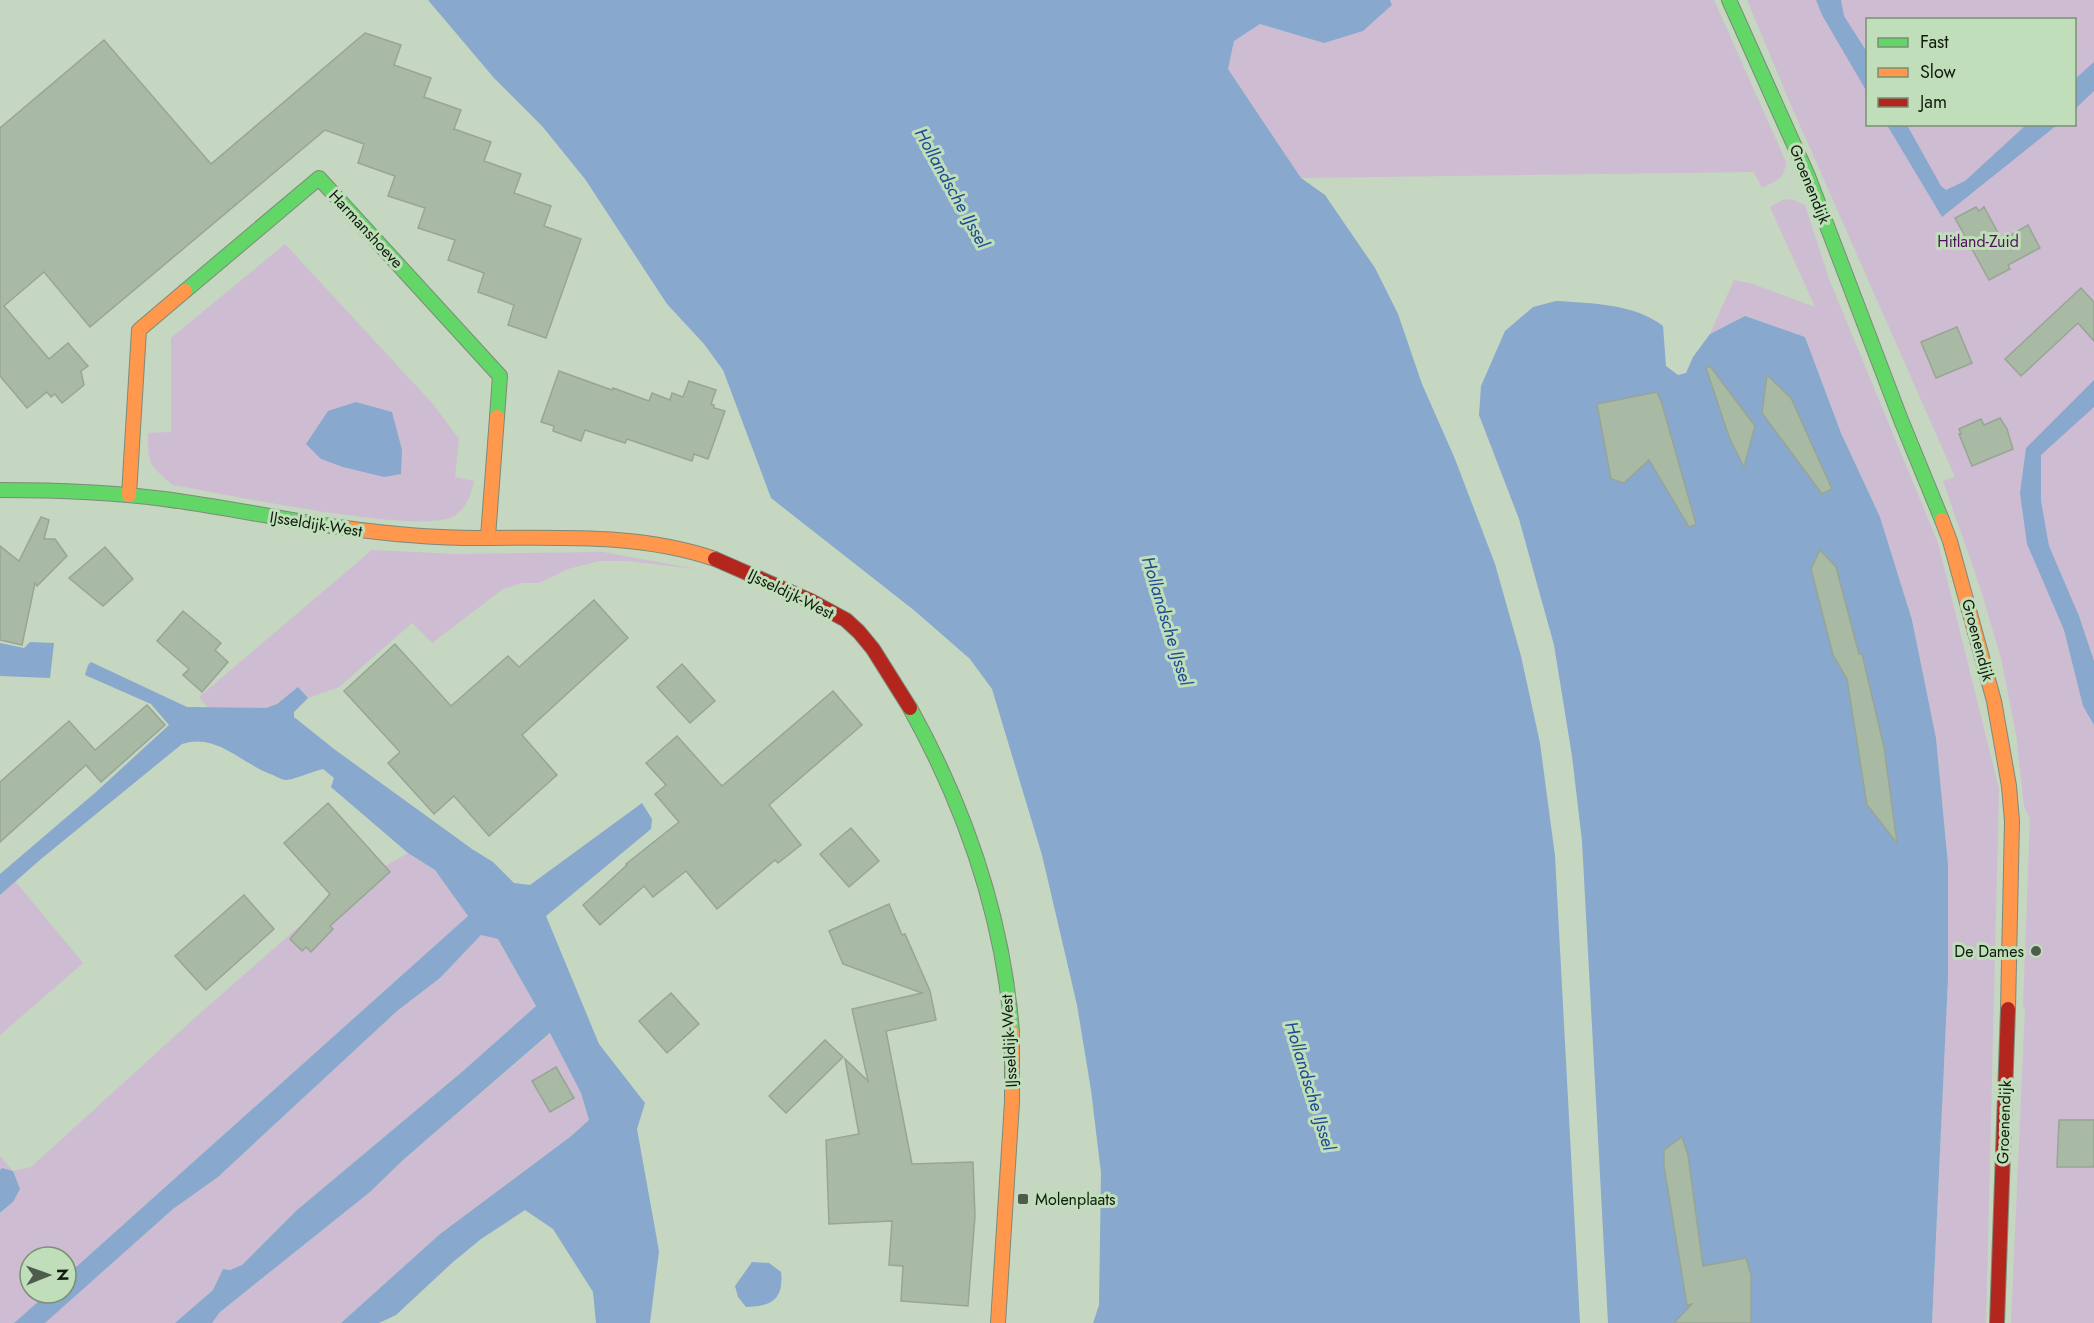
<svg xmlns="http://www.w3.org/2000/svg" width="2094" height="1323" font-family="Jost,sans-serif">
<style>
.green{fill:#cebcd2;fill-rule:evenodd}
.water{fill:#88a8ce}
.building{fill:#a8baa4;stroke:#98a595;stroke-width:1.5}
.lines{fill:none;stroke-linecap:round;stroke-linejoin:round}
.fast-casing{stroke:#7d8a7a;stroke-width:16}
.slow-casing{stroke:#7d8a7a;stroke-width:16}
.jam-casing{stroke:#7d8a7a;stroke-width:16}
.fast{stroke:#63d668;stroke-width:14}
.slow{stroke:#ff974d;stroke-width:14}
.jam{stroke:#b3261e;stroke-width:14}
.poi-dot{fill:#4f5c4d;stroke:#bfdeb9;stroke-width:2}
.labels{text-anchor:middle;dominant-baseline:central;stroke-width:6;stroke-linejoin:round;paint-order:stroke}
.street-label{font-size:16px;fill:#101b0e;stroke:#bfdeb9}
.park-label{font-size:16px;fill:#50105c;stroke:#bfdeb9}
.poi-label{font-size:16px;fill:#101b0e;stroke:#bfdeb9;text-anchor:end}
.water-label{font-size:18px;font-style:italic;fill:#1c4995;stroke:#bfdeb9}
</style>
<rect width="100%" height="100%" fill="#c5d6c1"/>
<g class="green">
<path d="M1390 0H1714L1786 162C1784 180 1777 180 1762 188L1754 172 1301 178 1228 69 1234 41 1260 24 1324 43 1392 5Z"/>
<path d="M1747 0H2094V1323H2011L2025 1008 2023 1007 2030 819 2024 806 2016 734 2001 658 1980 587 1943 481 1955 477 1791 105ZM1868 20H2074V124H1868Z"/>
<path d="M1791 199 1805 205 1829 279 1938 543 1999 789 1986 1323H1932L1948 979V864L1936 738 1912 620 1880 517 1841 433 1805 337 1745 316 1710 334 1734 280 1753 284 1815 307 1770 207 1783 200Z"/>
<path d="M285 244 432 403 459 439 455 477 474 481C471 494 467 508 454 516 422 536 220 493 173 485 150 466 147 463 148 433L171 432V338Z"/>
<path d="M372 550 457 554 603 552 696 569 628 561H599L568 569 539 583H522L503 589 432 643 412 623 339 687 308 698 298 688 276 704 266 708 207 707 199 697Z"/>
<path d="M408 853 435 870 468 916 66 1276V1257H30V1293H48L14 1323H0V1214L13 1202 2 1168 0 1170V1156L13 1171 31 1167 198 1015 336 894Z"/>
<path d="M15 881 83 963 0 1035V895Z"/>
<path d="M481 935 498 939 536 1006 463 1071 297 1210 242 1265 230 1270 223 1269 213 1290 175 1323H45L173 1209 218 1177 397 1011 440 978Z"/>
<path d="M551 1033 581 1093 589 1120 570 1137 440 1234 341 1323H212L220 1312 370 1192 403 1160Z"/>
</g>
<g class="water">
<path d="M428 0H1390L1392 5 1363 31 1324 43 1260 24 1234 41 1228 69 1301 178 1325 195 1375 268 1398 314 1422 384 1455 459 1495 564 1521 656 1540 743 1555 856 1580 1323H1093L1099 1305 1101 1173 1091 1090 1077 1005 1042 855 992 689 970 659 915 611 771 498 723 370 704 344 667 304 585 179 542 126 494 78Z"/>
<path d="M1816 0H1841L1844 16 1867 52V92L1822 15Z"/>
<path d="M2094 62V91L2075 109V79Z"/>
<path d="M1887 125H1907L1941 186 1946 190 1965 181 2026 125H2057L1942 217Z"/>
<path d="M1556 301C1591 303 1635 304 1663 326L1666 366 1678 375 1686 373 1693 357 1710 334 1745 316 1805 337 1841 433 1880 517 1912 620 1936 738 1948 864V979L1932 1323H1608L1582 841 1572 756 1554 645 1519 519 1479 415 1481 386 1505 331 1533 307Z"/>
<path d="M2094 380V407L2041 455V501L2049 546 2079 616 2094 661V725L2083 706 2064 630 2027 544 2020 493 2026 448Z"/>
<path d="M356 402 392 412 402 450 401 474 384 477 343 467 321 459 306 444 328 411Z"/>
<path d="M30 642 54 643 50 678 0 676V643L24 648Z"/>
<path d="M91 662 187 707 266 708 277 704 298 687 308 698 294 712V717L334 749 472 849 493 862 514 883 530 885 642 803 652 819 651 829 546 916 599 1044 645 1103 637 1129 659 1251 650 1323H596L593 1292 553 1229 525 1210 481 1239 453 1262 396 1315 379 1323H341L440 1234 570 1137 589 1120 581 1093 550 1033 403 1160 370 1192 220 1312 212 1323H175L213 1290 223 1269 230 1270 242 1265 297 1210 463 1071 536 1006 498 939 481 935 440 978 397 1011 218 1177 173 1209 45 1323H14L48 1293H66V1276L468 916 435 870 408 853 331 787 334 778 323 769C314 771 293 780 286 780 283 780 277 777 273 775 243 765 217 732 182 744L41 859 0 895V874L96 792 169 725 151 704 85 675 88 665Z"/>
<path d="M2 1168 13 1171 20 1189 13 1202 0 1213V1170Z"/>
<path d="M752 1262 769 1263 781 1272C784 1300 771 1306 746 1307L738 1297 735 1286Z"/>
</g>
<g class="building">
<path d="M365 33 401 45 394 65 431 78 424 97 461 110 454 129 491 142 484 161 521 174 514 193 551 206 544 226 581 239 546 338 508 325 514 305 478 292 484 273 448 260 455 240 418 228 425 208 388 196 395 176 358 163 364 144 325 130 90 327 44 272 4 306 49 359 68 343 88 366 81 371 84 385 62 403 55 394 51 397 47 392 27 408 0 376V128L104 40 211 164Z"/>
<path d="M1976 207 1979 211 1984 207 2002 240 2028 225 2040 248 2008 265 2010 269 1989 280 1955 218Z"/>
<path d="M2081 288 2094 302V341L2078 323 2021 376 2005 359Z"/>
<path d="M1957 327 1972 363 1936 378 1921 342Z"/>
<path d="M1710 366 1755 426 1744 467 1729 437 1706 368Z"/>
<path d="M559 371 612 390 613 388 649 401 652 393 670 400 672 393 683 397 689 381 716 390 711 404 714 405V408L725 411 708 459 694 454 692 461 627 439 625 443 585 430 581 441 553 431 554 426 541 422Z"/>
<path d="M1767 375 1791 398 1832 489 1822 494 1762 413Z"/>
<path d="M1657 392 1662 404 1696 524 1689 527 1649 460 1624 483 1611 479 1597 404Z"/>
<path d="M2000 418 2007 429 2013 449 1972 466 1959 434H1961L1959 429 1981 419 1984 425Z"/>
<path d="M41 517 49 520 44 539H55L67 556 37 586 35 583 22 645 0 640V546L19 561Z"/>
<path d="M105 547 133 579 103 606 69 578Z"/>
<path d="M1820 550 1836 567 1859 654H1862L1884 747 1897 843 1867 805 1847 679 1833 655 1811 569Z"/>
<path d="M594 600 628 638 522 735 557 775 489 836 454 796 434 814 388 763 400 752 344 691 395 644 451 706 508 656 519 667Z"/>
<path d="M183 611 221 643 215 650 228 662 202 692 183 675 189 669 157 641Z"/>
<path d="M682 664 715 701 690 723 657 687Z"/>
<path d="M833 691 862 725 769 805 801 845 778 863 775 860 717 909 686 871 653 897 644 886 600 925 583 905 627 865 626 864 679 822 655 794 666 785 646 763 677 736 722 786Z"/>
<path d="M147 705 165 725 101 782 86 765 0 842V782L69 721 95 750Z"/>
<path d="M328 803 390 872 330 926 333 929 311 952 306 947 302 951 290 939 330 894 284 843Z"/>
<path d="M851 828 879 861 849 887 820 854Z"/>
<path d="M244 895 274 929 206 990 175 956Z"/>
<path d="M889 904 902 935 905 934 930 991 936 1020 886 1031 912 1164 973 1162 975 1216 968 1306 901 1301 903 1266 889 1265 892 1221 829 1224 826 1140 859 1134 845 1059 868 1081 852 1009 922 993 843 964 829 931Z"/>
<path d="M671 993 699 1024 667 1053 639 1021Z"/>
<path d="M825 1040 843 1057 786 1113 769 1096Z"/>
<path d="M556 1067 574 1098 550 1112 532 1081Z"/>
<path d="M2059 1120H2094V1167H2057Z"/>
<path d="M1682 1137 1688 1155 1703 1266 1746 1258 1751 1275V1323H1674L1692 1304 1687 1305 1664 1166V1150Z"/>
</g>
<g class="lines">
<g class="fast-casing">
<g id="fast">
<path d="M1729 0 1808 176 1901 420 1942 520"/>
<path d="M185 291 319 178 500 376 497 417"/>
<path d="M0 490C55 490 110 492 164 499 225 507 284 520 345 528"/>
<path d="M910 708C966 809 1003 917 1012 1032"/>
</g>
</g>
<g class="slow-casing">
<g id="slow">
<path d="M129 495 139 330 185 291"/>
<path d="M1942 520 1950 541 1994 701 2009 786 2012 821 2008 1009"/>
<path d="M345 528C389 534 433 538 478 538 557 538 639 533 715 559"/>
<path d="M488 537 497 417"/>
<path d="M998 1323 1012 1102V1032"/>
</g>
</g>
<g class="jam-casing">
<g id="jam">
<path d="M715 559 811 601 846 620 859 632 873 649 910 708"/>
<path d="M1997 1323 2008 1009"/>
</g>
</g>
<use href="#fast" class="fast"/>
<use href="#slow" class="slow"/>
<use href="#jam" class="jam"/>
</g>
<g class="poi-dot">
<circle cx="2036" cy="951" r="6"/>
<rect x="1017" y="1193" width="12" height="12" rx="3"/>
</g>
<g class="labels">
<g class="street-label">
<text transform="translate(1810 184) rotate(68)">Groenendijk</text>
<text transform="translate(366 229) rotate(47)">Harmanshoeve</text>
<text transform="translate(316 524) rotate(9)">IJsseldijk-West</text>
<text transform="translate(791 594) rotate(26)">IJsseldijk-West</text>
<text transform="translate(1978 640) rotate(75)">Groenendijk</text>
<text transform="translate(1009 1041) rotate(-93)">IJsseldijk-West</text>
<text transform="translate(2004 1122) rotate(-88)">Groenendijk</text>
</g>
<g class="park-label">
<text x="1978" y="241">Hitland-Zuid</text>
</g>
<g class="poi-label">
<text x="2024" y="951">De Dames</text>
<text x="1035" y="1199" text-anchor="start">Molenplaats</text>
</g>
<g class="water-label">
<text transform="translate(952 188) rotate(61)">Hollandsche IJssel</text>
<text transform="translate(1167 621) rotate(73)">Hollandsche IJssel</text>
<text transform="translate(1310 1086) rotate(73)">Hollandsche IJssel</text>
</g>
</g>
<rect x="1866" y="18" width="210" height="108" fill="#bfdeb9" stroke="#799075" stroke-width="1.5"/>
<rect x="1878" y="38" width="30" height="9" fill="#63d668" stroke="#799075" stroke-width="1.5"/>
<text x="1920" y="48" font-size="18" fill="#101b0e">Fast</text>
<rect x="1878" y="68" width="30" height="9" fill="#ff974d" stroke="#799075" stroke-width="1.5"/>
<text x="1920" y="78" font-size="18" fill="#101b0e">Slow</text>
<rect x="1878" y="98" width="30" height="9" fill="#b3261e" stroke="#799075" stroke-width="1.5"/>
<text x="1920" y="108" font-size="18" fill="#101b0e">Jam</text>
<g transform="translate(48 1275) rotate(89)"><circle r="28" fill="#bfdeb9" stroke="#799075" stroke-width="1.5"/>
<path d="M0-4.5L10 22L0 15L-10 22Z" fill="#4f5c4d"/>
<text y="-9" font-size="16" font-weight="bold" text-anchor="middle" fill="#101b0e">N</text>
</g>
</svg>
